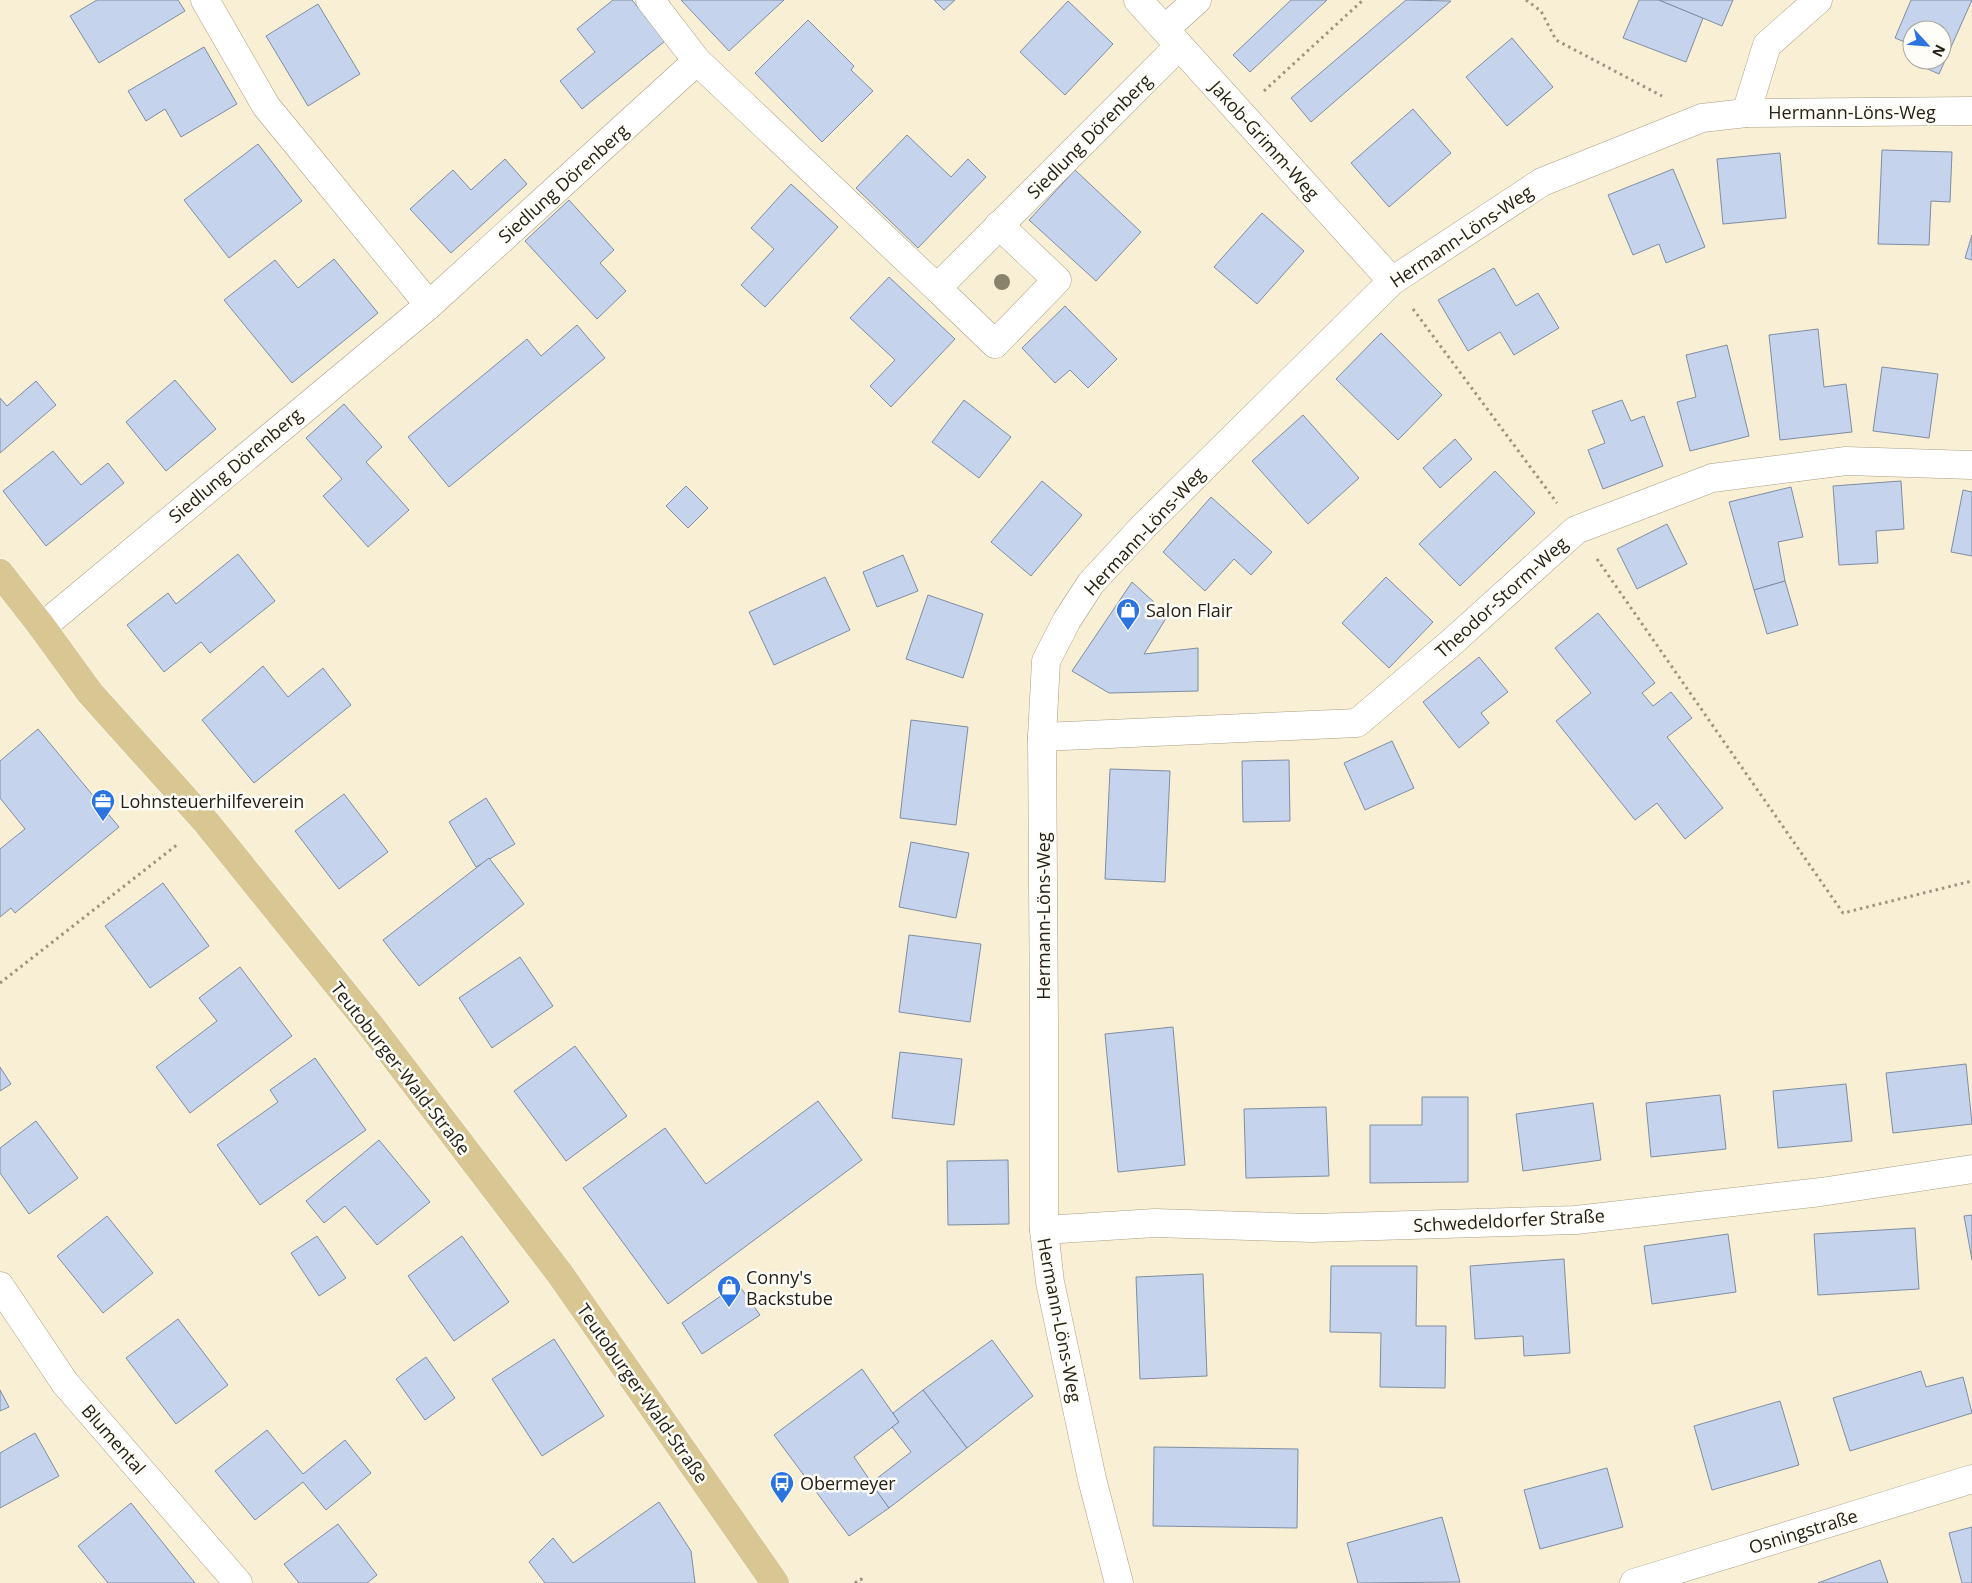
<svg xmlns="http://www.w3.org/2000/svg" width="1972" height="1583" font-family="'Open Sans',sans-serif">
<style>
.building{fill:#c5d4ec;stroke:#7f8da3}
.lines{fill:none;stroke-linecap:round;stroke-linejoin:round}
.minor-casing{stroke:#a89f86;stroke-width:29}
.major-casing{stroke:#fff;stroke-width:29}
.path{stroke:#9b9481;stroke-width:3;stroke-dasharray:2.5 4;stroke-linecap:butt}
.minor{stroke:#fff;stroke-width:28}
.major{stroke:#d8c792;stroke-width:28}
.tree{fill:#8a836c}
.labels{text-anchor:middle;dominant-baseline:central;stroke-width:5;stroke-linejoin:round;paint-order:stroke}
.street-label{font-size:18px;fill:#242016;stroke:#fefdf7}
.poi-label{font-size:18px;fill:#242016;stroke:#fefdf7;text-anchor:start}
</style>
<rect width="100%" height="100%" fill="#f8efd4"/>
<g class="building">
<path d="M97 0H178L185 11 99 63 70 16Z"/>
<path d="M613 0H632L665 41 582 109 560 81 595 52 577 29Z"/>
<path d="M681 0H784L729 51Z"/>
<path d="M934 0H955L944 10Z"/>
<path d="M1291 0H1327L1250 72 1233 55Z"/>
<path d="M1406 0 1451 1 1311 122 1291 98Z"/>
<path d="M1639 0H1659L1703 18 1686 62 1623 38Z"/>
<path d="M1659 0H1733L1722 26Z"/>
<path d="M1911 0H1972L1939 74 1912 62 1913 60H1942V30H1912V45L1895 38Z"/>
<path d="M1068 1 1113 44 1065 95 1020 52Z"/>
<path d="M318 4 360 74 308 106 266 36Z"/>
<path d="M808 20 854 66 851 70 873 91 822 142 755 73Z"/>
<path d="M1512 38 1553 87 1507 126 1466 77Z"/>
<path d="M204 47 237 104 181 137 165 109 146 121 128 91Z"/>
<path d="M1413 109 1451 153 1389 207 1351 163Z"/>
<path d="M907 135 951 177 968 159 986 177 918 248 856 188Z"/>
<path d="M258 144 302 201 229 258 184 200Z"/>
<path d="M1882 150 1952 152 1950 202 1931 201 1929 245 1878 244Z"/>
<path d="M1780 153 1786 218 1723 224 1717 159Z"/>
<path d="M505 159 527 184 451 253 410 209 453 170 471 190Z"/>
<path d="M1673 169 1705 247 1666 263 1659 244 1633 255 1608 195Z"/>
<path d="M1075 170 1141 232 1096 281 1029 220Z"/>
<path d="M791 184 838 227 765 307 741 285 774 249 751 228Z"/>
<path d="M569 200 614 250 600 263 626 291 597 319 525 241Z"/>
<path d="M1262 213 1304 251 1257 304 1214 267Z"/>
<path d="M1972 235V260L1965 258Z"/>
<path d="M334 259 378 313 292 383 224 300 275 260 298 288Z"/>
<path d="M1494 268 1516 306 1538 293 1559 328 1514 355 1500 332 1468 351 1438 300Z"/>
<path d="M889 277 955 339 891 407 870 386 895 360 850 318Z"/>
<path d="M1065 306 1117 359 1088 388 1070 370 1055 383 1022 348Z"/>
<path d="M577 325 605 358 449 487 408 437 527 339 541 356Z"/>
<path d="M1818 329 1824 387 1846 384 1852 432 1780 440 1769 335Z"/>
<path d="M1381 333 1442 395 1398 440 1336 379Z"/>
<path d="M1727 345 1749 436 1690 451 1677 402 1696 397 1686 355Z"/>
<path d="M1882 367 1938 374 1929 438 1873 431Z"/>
<path d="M175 380 216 429 166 471 126 422Z"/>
<path d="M36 381 56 405 0 453V398L7 406Z"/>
<path d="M964 400 1011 437 979 478 932 442Z"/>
<path d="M1622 400 1631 421 1644 416 1663 466 1603 489 1588 450 1605 443 1592 411Z"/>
<path d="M344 404 382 447 366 462 409 510 368 547 323 496 342 479 306 438Z"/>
<path d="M1303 415 1359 478 1308 524 1252 461Z"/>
<path d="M1455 439 1472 459 1440 488 1423 468Z"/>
<path d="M53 451 81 485 108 463 124 483 46 546 3 491Z"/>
<path d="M1495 471 1535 513 1460 586 1419 544Z"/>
<path d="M1042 481 1082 515 1031 576 991 542Z"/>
<path d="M1901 481 1904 529 1876 531 1878 563 1839 565 1833 486Z"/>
<path d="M686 486 708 508 688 528 666 506Z"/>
<path d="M1791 487 1803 537 1778 542 1785 581 1754 590 1729 502Z"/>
<path d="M1963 490 1972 492V556L1951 552Z"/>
<path d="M1211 497 1272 552 1251 575 1234 559 1205 591 1163 552Z"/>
<path d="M1667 524 1687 564 1637 589 1617 549Z"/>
<path d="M238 554 275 601 210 653 201 642 164 672 127 625 168 593 176 604Z"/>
<path d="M903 555 918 591 877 607 863 572Z"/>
<path d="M825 577 850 630 774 665 749 612Z"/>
<path d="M1386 577 1433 622 1389 668 1342 623Z"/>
<path d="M1785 581 1798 625 1767 634 1754 590Z"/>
<path d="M1132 582 1168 615 1144 654 1198 648V691L1109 693 1072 671Z"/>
<path d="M928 595 983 614 963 678 906 659Z"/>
<path d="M1598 613 1655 683 1642 693 1653 706 1671 692 1692 718 1667 737 1723 808 1685 839 1657 803 1635 820 1556 721 1591 693 1555 648Z"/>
<path d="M1479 657 1508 692 1481 713 1489 723 1459 748 1423 702Z"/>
<path d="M263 666 288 697 323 668 351 705 254 783 202 720Z"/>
<path d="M911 720 968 727 956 825 900 818Z"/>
<path d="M38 729 119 827 15 913 11 908 0 917V849L25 829 0 798V761Z"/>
<path d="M1392 741 1414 788 1365 810 1344 763Z"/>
<path d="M1289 760 1290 821 1243 822 1242 761Z"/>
<path d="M1110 769 1170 771 1165 882 1105 879Z"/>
<path d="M344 794 388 852 339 889 295 831Z"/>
<path d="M486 798 515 844 476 867 449 822Z"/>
<path d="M911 842 969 853 956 918 899 907Z"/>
<path d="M489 858 524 904 419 986 383 940Z"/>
<path d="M163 883 209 946 150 988 105 926Z"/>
<path d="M909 935 981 944 970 1022 899 1012Z"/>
<path d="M520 957 553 1006 492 1048 459 998Z"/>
<path d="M240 967 292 1036 190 1113 156 1067 217 1021 199 998Z"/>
<path d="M1173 1027 1185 1165 1118 1172 1105 1034Z"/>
<path d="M575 1046 627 1116 566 1161 514 1091Z"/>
<path d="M900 1052 962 1059 954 1125 892 1118Z"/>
<path d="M315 1058 366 1130 260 1205 217 1145 278 1102 270 1090Z"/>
<path d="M1966 1064 1972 1124 1893 1133 1886 1073Z"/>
<path d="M0 1067 11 1084 0 1091Z"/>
<path d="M1846 1084 1852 1141 1778 1148 1773 1091Z"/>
<path d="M1720 1095 1726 1149 1651 1157 1646 1103Z"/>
<path d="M1422 1097H1468V1182L1370 1183V1125H1422Z"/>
<path d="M818 1101 862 1160 668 1304 583 1188 665 1128 706 1184Z"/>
<path d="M1593 1103 1601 1160 1523 1171 1516 1114Z"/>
<path d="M1326 1107 1329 1176 1246 1178 1244 1109Z"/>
<path d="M36 1121 78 1178 29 1214 0 1173V1148Z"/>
<path d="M379 1140 430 1202 377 1245 345 1206 324 1223 306 1201Z"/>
<path d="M1008 1160 1009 1224 948 1225 947 1161Z"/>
<path d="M1972 1215V1260L1964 1216Z"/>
<path d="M107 1216 153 1273 103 1313 57 1256Z"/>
<path d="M1915 1228 1919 1289 1818 1295 1814 1234Z"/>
<path d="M1728 1234 1736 1292 1652 1304 1644 1246Z"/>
<path d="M317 1236 346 1278 319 1296 291 1253Z"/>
<path d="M462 1236 509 1302 454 1341 408 1276Z"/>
<path d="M1564 1259 1570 1353 1524 1356 1523 1336 1475 1339 1470 1266Z"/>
<path d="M1331 1266H1417L1416 1326H1446L1445 1388 1380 1387 1381 1333 1330 1332Z"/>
<path d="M1203 1274 1207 1376 1140 1379 1136 1277Z"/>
<path d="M738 1284 760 1315 702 1354 682 1323Z"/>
<path d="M178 1319 228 1385 176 1424 126 1358Z"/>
<path d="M554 1339 604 1416 542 1456 492 1379Z"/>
<path d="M992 1340 1033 1396 967 1448 923 1390Z"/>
<path d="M426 1357 455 1398 425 1420 396 1379Z"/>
<path d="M862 1369 899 1422 854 1457 889 1508 849 1536 774 1435Z"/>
<path d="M1921 1371 1926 1387 1963 1377 1972 1413 1850 1451 1833 1398Z"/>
<path d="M0 1390 9 1407 0 1411Z"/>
<path d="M923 1390 967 1448 889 1508 871 1483 911 1452 892 1427 899 1422 893 1413Z"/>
<path d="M1780 1401 1799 1465 1712 1490 1694 1426Z"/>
<path d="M267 1430 303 1474 345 1440 371 1473 326 1510 303 1482 255 1520 215 1471Z"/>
<path d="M35 1433 59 1476 0 1508V1453Z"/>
<path d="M1154 1447 1298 1449 1297 1528 1153 1526Z"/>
<path d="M1607 1468 1623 1527 1540 1549 1524 1490Z"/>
<path d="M659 1502 691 1551 695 1583H545L529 1562 553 1538 573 1563Z"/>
<path d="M131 1503 195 1583H108L78 1546Z"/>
<path d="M1442 1517 1460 1582 1358 1583 1347 1543Z"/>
<path d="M338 1524 377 1575 367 1583H299L284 1564Z"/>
<path d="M1972 1527V1583H1962L1949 1533Z"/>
<path d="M1880 1560 1888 1583H1818Z"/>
</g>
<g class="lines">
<g class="minor-casing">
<g id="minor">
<path d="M205 0 266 106 429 305"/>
<path d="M650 0 697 61 937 288 1179 46"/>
<path d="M1138 0 1392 281"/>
<path d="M1165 29 1197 0"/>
<path d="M1746 113 1767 45 1818 0"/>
<path d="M937 288 995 344 1057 280 999 225"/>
<path d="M42 627 429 305 697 61"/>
<path d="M1042 737 1357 723 1452 642 1576 530 1712 478 1846 461 1972 465"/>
<path d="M1044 1230 1155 1223 1312 1228 1576 1220 1821 1192 1972 1169"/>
<path d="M0 1286 65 1383 238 1583"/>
<path d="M1119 1583 1092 1479 1050 1282 1044 1230V1025L1042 737 1046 661 1067 620 1091 583 1143 527 1392 281 1542 182 1702 118 1746 113 1972 111"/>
<path d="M1634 1583 1972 1479"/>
</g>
</g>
<g class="major-casing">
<path id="major" d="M0 573 42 627 90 693 206 822 370 1025 560 1274 775 1583"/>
</g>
<g class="path">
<path d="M1526 0 1541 11 1556 40 1662 96"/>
<path d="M1264 91 1363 0"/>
<path d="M1413 309 1557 503"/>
<path d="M1597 559 1843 913 1972 881"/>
<path d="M0 983 178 844"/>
<path d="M855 1583 861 1579 863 1583"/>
</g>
<use href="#minor" class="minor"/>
<use href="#major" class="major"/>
</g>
<circle class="tree" cx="1002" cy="282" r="8"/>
<defs>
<g id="shop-pin" transform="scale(1.25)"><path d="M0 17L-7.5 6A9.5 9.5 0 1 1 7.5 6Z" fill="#2b74e0" stroke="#fefdf7"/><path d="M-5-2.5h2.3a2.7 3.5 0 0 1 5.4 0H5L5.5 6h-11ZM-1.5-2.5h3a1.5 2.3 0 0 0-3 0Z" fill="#fff"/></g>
<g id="office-pin" transform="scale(1.25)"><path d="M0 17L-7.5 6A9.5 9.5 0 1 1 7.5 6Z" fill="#2b74e0" stroke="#fefdf7"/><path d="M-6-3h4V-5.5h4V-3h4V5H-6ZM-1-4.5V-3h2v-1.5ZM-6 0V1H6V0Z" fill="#fff"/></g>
<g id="bus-pin" transform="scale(1.25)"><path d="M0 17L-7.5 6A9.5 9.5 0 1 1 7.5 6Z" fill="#2b74e0" stroke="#fefdf7"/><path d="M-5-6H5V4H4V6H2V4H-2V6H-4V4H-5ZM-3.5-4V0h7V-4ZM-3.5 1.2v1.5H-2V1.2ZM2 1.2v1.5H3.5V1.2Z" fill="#fff"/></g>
</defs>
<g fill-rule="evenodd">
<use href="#shop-pin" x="1128" y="610"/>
<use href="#office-pin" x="103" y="801"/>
<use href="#shop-pin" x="729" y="1287"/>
<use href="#bus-pin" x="782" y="1483"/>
</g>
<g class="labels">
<g class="street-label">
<text x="1852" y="112">Hermann-Löns-Weg</text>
<text transform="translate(1089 136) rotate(-45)">Siedlung Dörenberg</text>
<text transform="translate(1265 140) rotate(48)">Jakob-Grimm-Weg</text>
<text transform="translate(563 183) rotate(-42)">Siedlung Dörenberg</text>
<text transform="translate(1461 236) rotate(-34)">Hermann-Löns-Weg</text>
<text transform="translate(235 465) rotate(-40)">Siedlung Dörenberg</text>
<text transform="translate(1144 531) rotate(-47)">Hermann-Löns-Weg</text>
<text transform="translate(1501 597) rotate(-42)">Theodor-Storm-Weg</text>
<text transform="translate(1043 916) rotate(-90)">Hermann-Löns-Weg</text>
<text transform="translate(401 1068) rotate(52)">Teutoburger-Wald-Straße</text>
<text transform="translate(1509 1220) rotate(-3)">Schwedeldorfer Straße</text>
<text transform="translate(1060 1320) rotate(79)">Hermann-Löns-Weg</text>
<text transform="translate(643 1393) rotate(55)">Teutoburger-Wald-Straße</text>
<text transform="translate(114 1439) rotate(49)">Blumental</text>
<text transform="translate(1803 1531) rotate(-17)">Osningstraße</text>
</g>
<g class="poi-label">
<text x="1146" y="610">Salon Flair</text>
<text x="120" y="801">Lohnsteuerhilfeverein</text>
<text x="746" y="1277">Conny's<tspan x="746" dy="21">Backstube</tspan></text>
<text x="800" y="1483">Obermeyer</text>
</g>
</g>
<g transform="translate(1927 45) rotate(116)"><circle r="24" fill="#fefdf7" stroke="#a7a59d"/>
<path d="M0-4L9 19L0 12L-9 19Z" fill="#2b74e0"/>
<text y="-8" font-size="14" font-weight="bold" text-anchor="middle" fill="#242016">N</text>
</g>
</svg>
